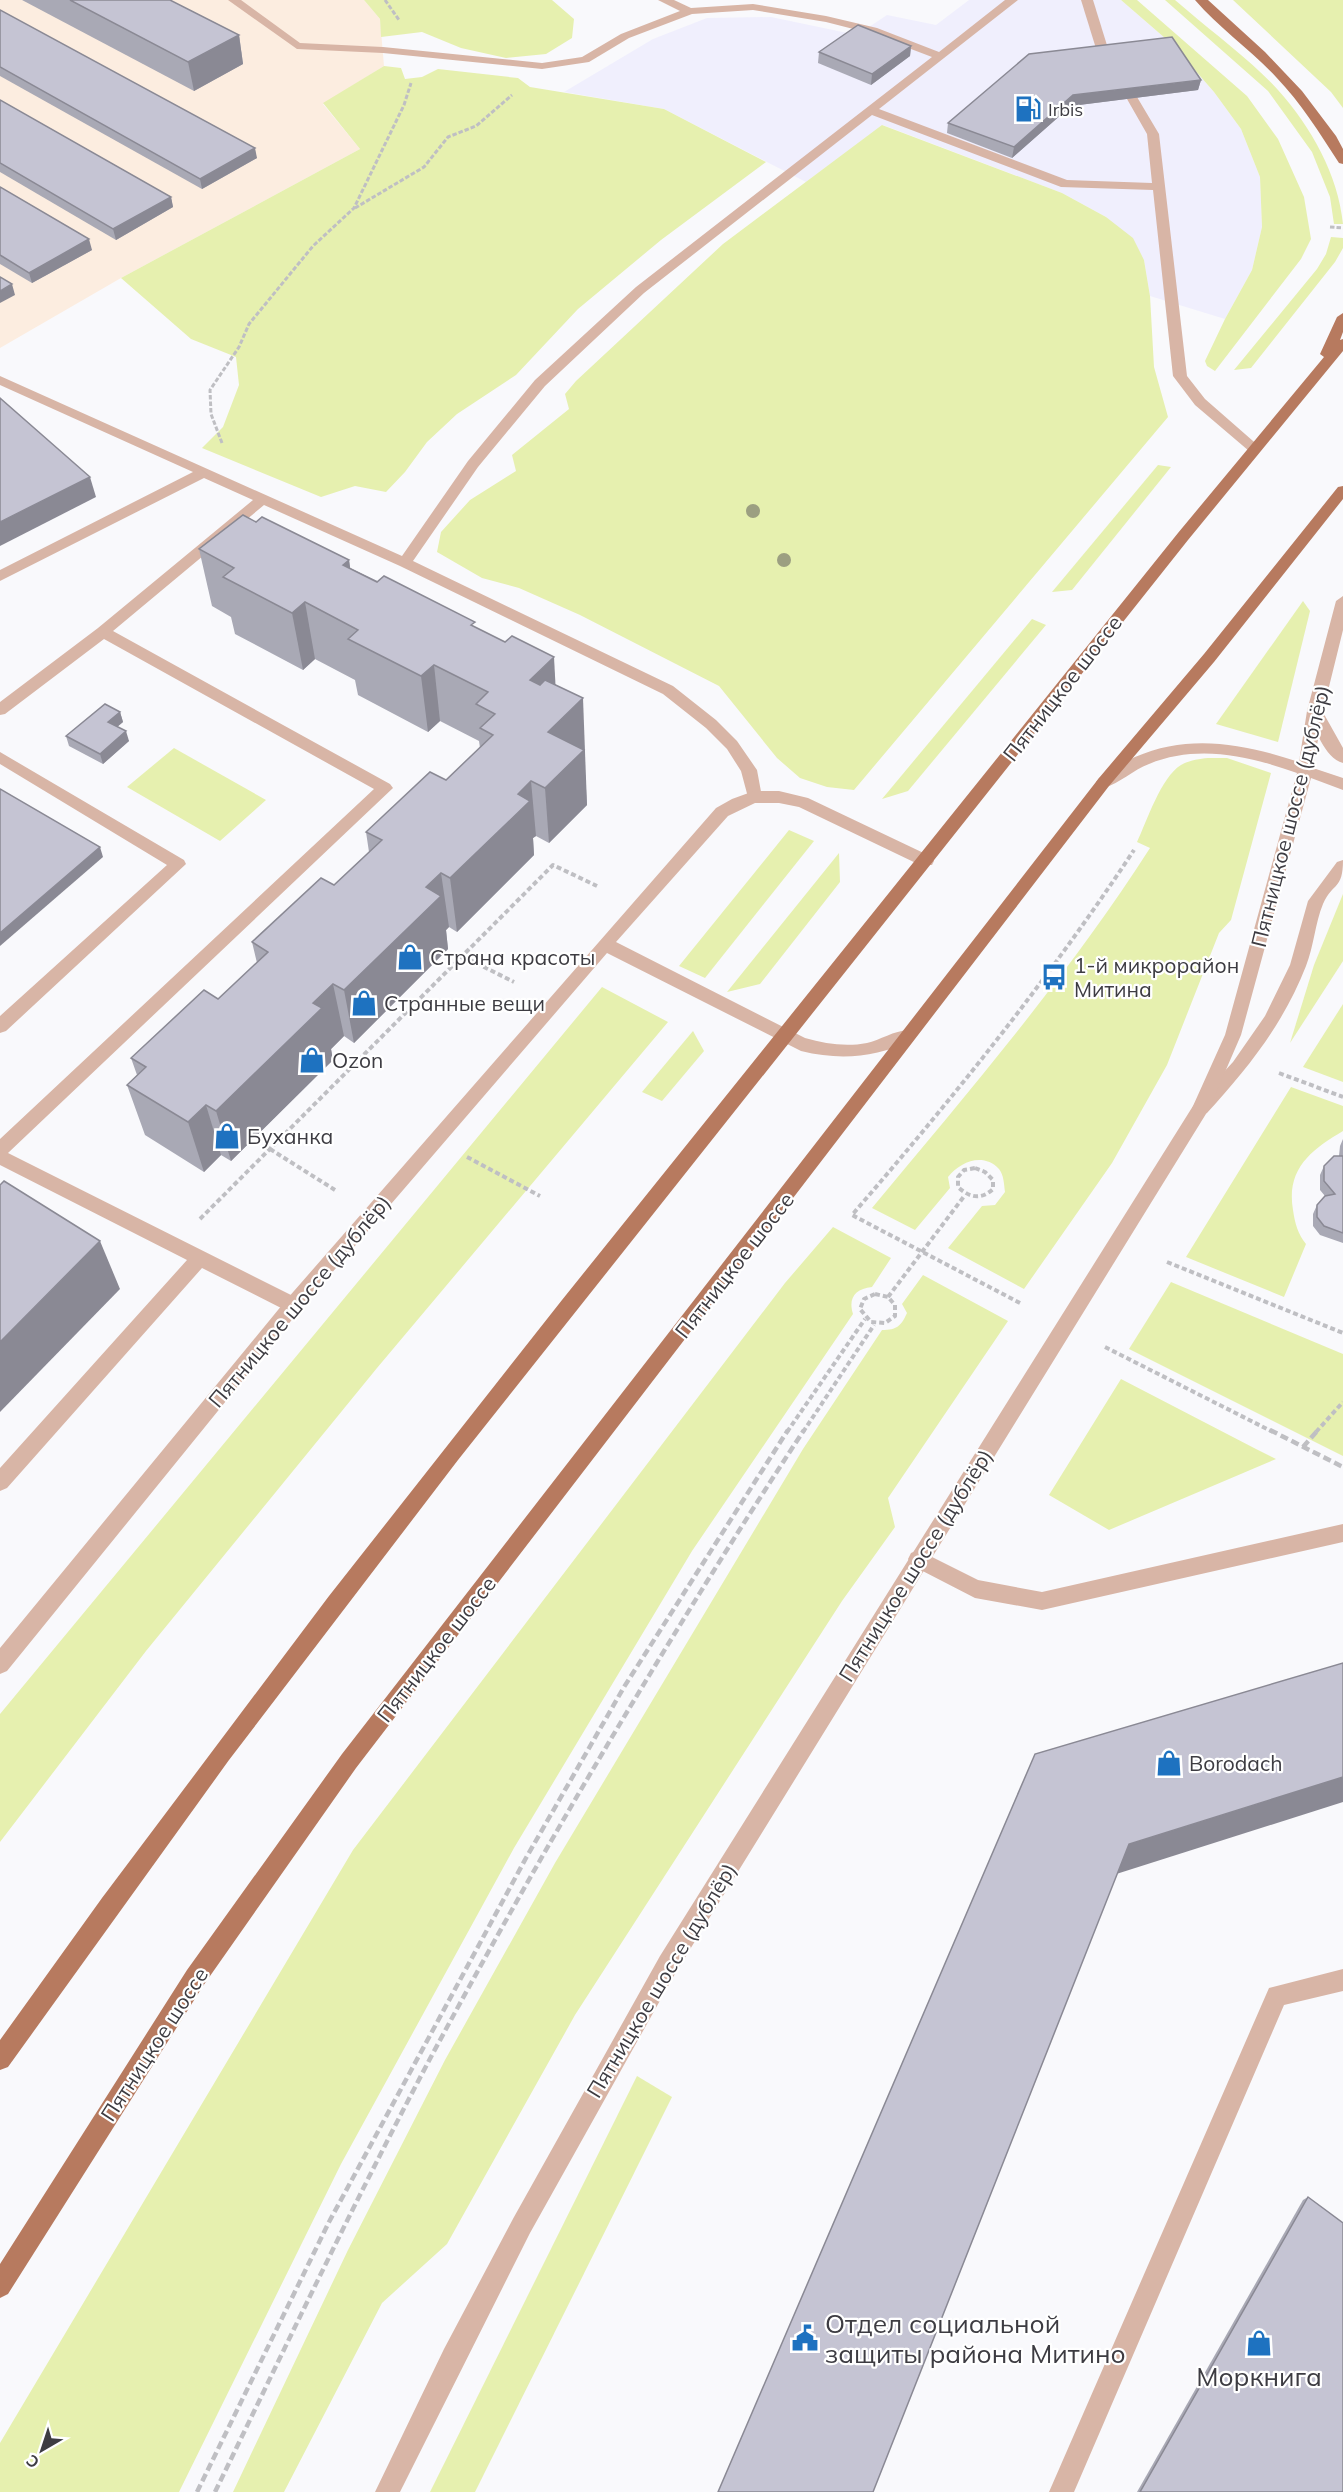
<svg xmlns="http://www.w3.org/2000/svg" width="1343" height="2492" font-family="Mulish,sans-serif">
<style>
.built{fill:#f0effd}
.industrial{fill:#fcede0}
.green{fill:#e6f0af}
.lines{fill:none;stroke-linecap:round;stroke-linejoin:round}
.path-far2{stroke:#bfbfc3;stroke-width:3;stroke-dasharray:4.5 2;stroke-linecap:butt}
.path-far1{stroke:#bfbfc3;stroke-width:4;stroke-dasharray:5 3;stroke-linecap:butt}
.path{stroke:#bfbfc3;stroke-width:4.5;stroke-dasharray:8 4;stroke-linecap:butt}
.service{fill:#d8b5a6;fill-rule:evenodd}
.minor{fill:#d8b5a6;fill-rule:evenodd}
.primary{fill:#b77a5f;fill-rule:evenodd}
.tree{fill:#9c9f81}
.wall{fill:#a9a9b5}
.shaded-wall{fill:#8a8994}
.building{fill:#c5c4d3;stroke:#8a8994;stroke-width:1.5}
.labels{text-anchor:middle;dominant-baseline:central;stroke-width:4.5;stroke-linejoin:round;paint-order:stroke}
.far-poi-label{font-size:18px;fill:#3d3c42;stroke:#fff;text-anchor:start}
.street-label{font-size:21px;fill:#3d3c42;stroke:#fff}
.poi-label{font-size:21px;fill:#3d3c42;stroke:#fff;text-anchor:start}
.near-poi-label{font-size:26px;fill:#3d3c42;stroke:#fff;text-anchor:start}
</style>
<rect width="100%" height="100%" fill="#f9f9fc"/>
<path class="built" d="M969 0H1121L1173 45 1214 92 1241 129 1260 177 1262 227 1252 270 1225 319 1150 296 1144 260 1106 217 1062 193 883 125 806 182 664 109 564 92 653 39 707 18 771 17 857 35 887 15 936 25Z"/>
<path class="industrial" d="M0 0H364L380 19 384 66 323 104 360 149 121 278 0 348Z"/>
<g class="green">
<path d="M364 0H552L574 19 572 38 546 54 506 58 461 48 422 32 381 37 380 19Z"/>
<path d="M1121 0H1137L1247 96 1278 139 1304 197 1311 239 1301 259 1215 371 1207 366 1205 361 1225 319 1252 270 1262 227 1260 177 1241 129 1214 92 1173 45Z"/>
<path d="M1165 0H1175L1188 11C1216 35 1254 63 1278 90 1311 127 1338 174 1343 224H1334L1330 197 1312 152 1268 91Z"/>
<path d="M1233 0H1343V108L1331 92Z"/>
<path d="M384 66 401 68 405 79 422 77 438 69 518 78 530 87 664 109 766 162 661 240 578 309 516 375 457 414 427 442 405 472 386 492 355 486 321 497 202 448 223 427 239 385 236 357 191 339 121 278 360 149 323 103Z"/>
<path d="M882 125 1062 193 1106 217 1133 238 1144 260 1150 296 1154 367 1168 417 854 790 827 787 800 778 777 758 719 686 580 615 519 588 482 578 437 552 441 532 470 500 516 471 512 455 569 409 565 394 576 381 723 244Z"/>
<path d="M1331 237 1343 238V248L1335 262 1251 368 1234 370 1317 269 1326 254Z"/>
<path d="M1158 465 1171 467 1072 590 1052 592Z"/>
<path d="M1303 601 1310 611 1278 742 1216 724Z"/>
<path d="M1032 619 1046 625 908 791 882 799Z"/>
<path d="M174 748 266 800 220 841 127 787Z"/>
<path d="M1208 758H1227L1271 773 1231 920 1219 933 1167 1065 1112 1163 1024 1289 948 1248 982 1206 995 1205 1005 1192C1004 1185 1004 1175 999 1169 983 1152 960 1162 948 1177L950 1188 915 1230 872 1208C969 1091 1068 976 1150 848L1137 842C1147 821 1161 777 1181 765 1190 760 1199 759 1208 758Z"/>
<path d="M789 830 814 841 705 978 679 966Z"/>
<path d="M839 853 840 882 760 984 727 992Z"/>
<path d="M1343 894V961L1290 1043 1314 965Z"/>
<path d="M602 987 668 1022 377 1368 146 1651 0 1842V1714Z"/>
<path d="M1343 1004V1082L1303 1067Z"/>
<path d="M693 1031 704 1051 662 1101 642 1092Z"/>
<path d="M1291 1087 1343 1106V1131C1311 1150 1286 1169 1293 1210 1295 1224 1298 1234 1306 1244L1284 1297 1186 1257Z"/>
<path d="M833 1227 891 1258 872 1287C855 1289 848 1298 853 1314L692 1551 514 1848 341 2164 179 2492H0V2443L353 1850 785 1283Z"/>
<path d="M923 1275 1008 1321 888 1498 895 1527 842 1601 575 2015 447 2244 382 2303 284 2492H233L348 2250 445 2060 555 1863 803 1449 882 1330C897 1330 901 1326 907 1313L902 1304Z"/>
<path d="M1171 1282 1343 1354V1456L1129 1349Z"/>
<path d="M1121 1379 1256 1449 1276 1459 1109 1530 1049 1495Z"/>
<path d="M637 2076 672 2097 475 2492H430Z"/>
</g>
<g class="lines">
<g class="path-far2">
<path d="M385 0 399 20"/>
<path d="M355 208 424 167 448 137 476 126 512 95"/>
<path d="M1330 227 1343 228"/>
<path d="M222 443 211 414 210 390 239 347 249 324 313 246 354 208 404 105 411 83"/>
</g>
<g class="path-far1">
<path d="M462 956 514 982"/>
<path d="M1279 1073 1343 1097"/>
<path d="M270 1149 335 1190"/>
<path d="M467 1157 540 1196"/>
<path d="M975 1168 985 1172 993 1180V1189C981 1200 970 1198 958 1187V1177L964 1170Z"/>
<path d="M200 1219 553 865 597 886"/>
<path d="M1167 1262 1343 1333"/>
<path d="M875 1294 888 1297 895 1305V1316L885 1323 871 1322 860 1309 864 1299Z"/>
<path d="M888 1297 965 1195"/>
<path d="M1020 1303 852 1215C953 1098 1049 979 1134 850"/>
<path d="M1105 1347 1273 1432"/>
<path d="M787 1432 865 1319"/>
<path d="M803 1432 874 1325"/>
<path d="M1316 1432 1343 1402"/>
</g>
<g class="path">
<path d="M1270 1430 1343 1467"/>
<path d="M1303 1447 1318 1430"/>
<path d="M197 2492 329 2222 526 1858 624 1687 788 1430"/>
<path d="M215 2492C286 2346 356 2198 432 2055 547 1841 671 1633 804 1430"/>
</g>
<g class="service">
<path d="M228 0H241L300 43 383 47 542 63 582 57 621 34 680 11 658 0H674L691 8 753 4 826 16 877 28 939 52 1005 0H1018L879 109 1067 180 1152 183 1147 134 1127 99 1129 97H1137L1159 134 1187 376 1205 399 1261 448 1259 451H1249L1195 405 1173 376 1153 190 1061 187 872 115 644 293 545 386 478 467 413 561 673 686 716 720 737 741 757 770 762 797 759 801H749L741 771 727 749 706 728 663 694 400 566 264 505 113 631 390 784 393 788 8 1153 299 1299 302 1305 299 1311 293 1313 287 1311 202 1268 7 1488 0 1491V1468L187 1260 0 1165V1139L374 789 104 639 5 714 0 715V702L98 628 253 500 204 478 0 581V570L193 472 0 385V376L402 556 468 461 535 380 636 287 932 57 869 33 826 22 753 10 692 14 629 38 589 62 542 69 383 53 297 49Z"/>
<path d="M1081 0H1093L1110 55 1108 57H1100L1098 55Z"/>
<path d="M1315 706 1320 707 1343 748V763C1324 758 1315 727 1307 711Z"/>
<path d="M0 752 184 860 186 864 6 1031 0 1033V1016L167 865 0 764Z"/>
<path d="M1343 860C1343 890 1333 882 1323 904 1315 923 1314 946 1306 966 1284 1023 1248 1068 1207 1113L1201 1115 1195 1113 1192 1108 1195 1103 1233 1062 1265 1016 1290 965 1308 901 1337 862Z"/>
<path d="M1343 1524V1542L1042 1610 975 1598 911 1565 908 1559 911 1553 918 1550 978 1580 1042 1592Z"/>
<path d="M1343 1969V1991L1284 2005 1074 2492H1049L1269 1988Z"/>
</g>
<g class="minor">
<path d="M1343 596V630L1323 711 1313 768 1343 778V790L1311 778 1241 1035 1209 1109 676 1972 530 2233 400 2492H375L444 2349 514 2217 660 1956 1193 1106 1225 1035 1297 773C1249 756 1198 744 1149 764 1133 770 1120 783 1104 788L1099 786 1096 782 1099 778C1111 771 1122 763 1135 757 1190 733 1244 744 1299 762L1307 711 1336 601Z"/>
<path d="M754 791H779L808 798 932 857 934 861 932 865H920L799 807 779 803H755L728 816 616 942 805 1038C826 1044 846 1047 867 1043 881 1040 900 1027 913 1031L915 1036 913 1041C874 1057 842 1061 801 1051L607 953 299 1311 7 1671 0 1674V1648L287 1299 716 808 732 799Z"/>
</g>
<g class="primary">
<path d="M1195 0H1208L1265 52 1302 91 1336 136 1343 149V164L1339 163C1319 132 1301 103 1276 77 1251 50 1219 28 1195 0Z"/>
<path d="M1343 313V332L1340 340 1343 339V351L1188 540 458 1460 229 1760 8 2067 0 2070V2040L102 1898 329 1596 562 1300 1178 533 1324 357 1320 354 1337 317Z"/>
<path d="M1343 486V499L1214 662 1109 786 356 1768 203 1986 8 2294 0 2298V2264L187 1970 342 1754 1099 778 1204 654 1338 487Z"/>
</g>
</g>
<g class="tree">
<circle cx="753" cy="511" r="7"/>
<circle cx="784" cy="560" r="7"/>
</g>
<g class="wall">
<path d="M22 0H170L239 35 243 64 194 91Z"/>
<path d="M0 10 257 158 202 189 0 76Z"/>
<path d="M911 46 910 56 871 85 818 63 819 52Z"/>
<path d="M1201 80 1198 90 1071 106 1012 158 947 133 948 123Z"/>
<path d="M0 100 171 197 173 207 116 240 0 172Z"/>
<path d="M0 187 92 250 32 283 0 264Z"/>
<path d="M256 522 349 560 350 568 475 627 555 685 585 754 584 755 587 805 549 843 536 836 533 838 534 855 457 932 449 927 446 930 448 949 354 1043 344 1036 331 1049 333 1060 231 1161 221 1155 204 1172 145 1135 127 1085 137 1075 131 1058 218 999 257 963 252 942 334 885 369 852 366 832 446 780 480 748 479 741 440 721 428 732 358 695 355 680 315 659 303 670 235 634 231 617 212 606 199 549Z"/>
<path d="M120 712 123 722 117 727 129 741 103 764 69 746 66 736Z"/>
<path d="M1343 1139V1243L1320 1235 1313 1226V1214L1317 1205 1325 1196 1320 1190V1175L1324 1166 1339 1156 1340 1146Z"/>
<path d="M1308 2197 1343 2492H1137L1303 2200Z"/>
</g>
<g class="shaded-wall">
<path d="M239 35 243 64 194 91 188 62Z"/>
<path d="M911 46 910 56 871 85 872 74Z"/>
<path d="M1201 80 1198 90 1071 106 1012 158 1014 147 1073 95Z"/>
<path d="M255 148 257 158 202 189 200 179Z"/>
<path d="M171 197 173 207 116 240 113 229Z"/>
<path d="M89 239 92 250 32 283 29 273Z"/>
<path d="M12 284 15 295 0 303V291Z"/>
<path d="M90 477 96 497 0 546V522Z"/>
<path d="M349 560 357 616 343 565Z"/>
<path d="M305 602 315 659 303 670 292 613Z"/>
<path d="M554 657 557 713 530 680Z"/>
<path d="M434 665 440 721 428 732 421 676Z"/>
<path d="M583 698 587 805 549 843 545 788 548 732Z"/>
<path d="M120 712 123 722 111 732 108 722Z"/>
<path d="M126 731 129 741 103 764 100 754Z"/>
<path d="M531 781 536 836 533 838 534 855 457 932 450 878 518 794Z"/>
<path d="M100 847 103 857 0 946V933Z"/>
<path d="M441 873 449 927 446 930 448 949 354 1043 344 990 426 887Z"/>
<path d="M333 984 344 1036 331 1049 333 1060 231 1161 216 1111 313 1003Z"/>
<path d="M206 1105 221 1155 204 1172 188 1122Z"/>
<path d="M100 1241 120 1289 0 1412V1342Z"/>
<path d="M1343 1777V1802L1110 1876 1129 1844Z"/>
</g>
<g class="building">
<path d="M70 0H170L239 35 188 62Z"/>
<path d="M0 10 255 148 200 179 0 67Z"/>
<path d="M858 25 911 46 872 74 819 52Z"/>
<path d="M1172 37 1201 80 1073 95 1014 147 948 123 1029 54Z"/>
<path d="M0 100 171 197 113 229 0 163Z"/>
<path d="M0 187 89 239 29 273 0 255Z"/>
<path d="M0 277 12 284 0 291Z"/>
<path d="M0 398 90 477 0 522Z"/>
<path d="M243 515 256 522 262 517 349 560 343 565 377 582 384 576 475 622 471 625 505 642 512 636 554 657 530 680 540 685 545 680 583 698 548 732 584 750 545 788 531 781 518 794 530 801 450 878 441 873 426 887 441 896 344 990 333 984 313 1003 322 1008 216 1111 206 1105 188 1122 127 1085 146 1067 131 1058 204 990 218 999 268 952 252 942 321 878 334 885 382 840 366 832 430 772 446 780 493 735 480 728 495 714 476 704 488 692 434 665 421 676 348 639 358 630 305 602 292 613 223 577 234 568 199 549Z"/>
<path d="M105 704 120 712 108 722 126 731 100 754 66 736Z"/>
<path d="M0 789 100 847 0 933Z"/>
<path d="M1334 1156H1343V1233L1324 1226 1317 1217V1205L1325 1196 1335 1194 1324 1181V1166Z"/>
<path d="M4 1181 100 1241 0 1342V1185Z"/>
<path d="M1343 1663V1777L1129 1844 873 2492H718L1035 1754Z"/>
<path d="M1308 2197 1343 2223V2492H1140Z"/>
</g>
<defs>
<g id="fuel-bare" transform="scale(2.07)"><path d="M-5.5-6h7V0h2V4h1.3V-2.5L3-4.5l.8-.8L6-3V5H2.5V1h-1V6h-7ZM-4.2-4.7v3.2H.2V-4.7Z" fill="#1e72c0" stroke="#fff" stroke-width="2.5" paint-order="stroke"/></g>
<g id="shop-bare" transform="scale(2.07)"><path d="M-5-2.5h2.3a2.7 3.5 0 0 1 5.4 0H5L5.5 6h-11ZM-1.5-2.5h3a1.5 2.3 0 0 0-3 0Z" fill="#1e72c0" stroke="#fff" stroke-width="2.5" paint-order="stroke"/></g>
<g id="bus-bare" transform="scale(2.07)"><path d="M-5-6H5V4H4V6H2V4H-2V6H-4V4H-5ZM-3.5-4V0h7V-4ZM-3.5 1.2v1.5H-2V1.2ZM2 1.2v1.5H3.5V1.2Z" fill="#1e72c0" stroke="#fff" stroke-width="2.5" paint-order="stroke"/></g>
<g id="civic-bare" transform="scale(2.07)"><path d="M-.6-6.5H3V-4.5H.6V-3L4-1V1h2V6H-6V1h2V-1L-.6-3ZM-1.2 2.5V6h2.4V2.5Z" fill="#1e72c0" stroke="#fff" stroke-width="2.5" paint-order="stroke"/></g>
</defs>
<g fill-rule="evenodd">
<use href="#fuel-bare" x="1028" y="109"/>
<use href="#shop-bare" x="410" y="957"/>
<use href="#bus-bare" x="1054" y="977"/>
<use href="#shop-bare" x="364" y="1003"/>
<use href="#shop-bare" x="312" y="1060"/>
<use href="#shop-bare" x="227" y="1136"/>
<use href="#shop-bare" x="1169" y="1763"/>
<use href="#civic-bare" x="805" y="2338"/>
<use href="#shop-bare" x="1259" y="2343"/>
</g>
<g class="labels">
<g class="far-poi-label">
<text x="1048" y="109">Irbis</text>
</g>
<g class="street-label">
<text transform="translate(1062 688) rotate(-52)">Пятницкое шоссе</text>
<text transform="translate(1290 816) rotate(-76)">Пятницкое шоссе (дублёр)</text>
<text transform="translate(734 1265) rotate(-52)">Пятницкое шоссе</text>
<text transform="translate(299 1301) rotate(-50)">Пятницкое шоссе (дублёр)</text>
<text transform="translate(915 1565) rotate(-58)">Пятницкое шоссе (дублёр)</text>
<text transform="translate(436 1649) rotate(-52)">Пятницкое шоссе</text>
<text transform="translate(661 1980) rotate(-59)">Пятницкое шоссе (дублёр)</text>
<text transform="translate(154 2044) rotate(-57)">Пятницкое шоссе</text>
</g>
<g class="poi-label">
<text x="430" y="957">Страна красоты</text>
<text x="1074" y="965">1-й микрорайон<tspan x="1074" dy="24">Митина</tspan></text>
<text x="384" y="1003">Странные вещи</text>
<text x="332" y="1060">Ozon</text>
<text x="247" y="1136">Буханка</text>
<text x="1189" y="1763">Borodach</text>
</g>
<g class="near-poi-label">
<text x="825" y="2323">Отдел социальной<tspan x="825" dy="30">защиты района Митино</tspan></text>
<text x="1259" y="2376" text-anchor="middle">Моркнига</text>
</g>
</g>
<g transform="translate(42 2450) rotate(219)" stroke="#ffffff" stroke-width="4.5" paint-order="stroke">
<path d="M0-4.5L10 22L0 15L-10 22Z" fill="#3d3c42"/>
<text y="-9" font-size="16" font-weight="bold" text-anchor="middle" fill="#3d3c42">С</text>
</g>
</svg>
